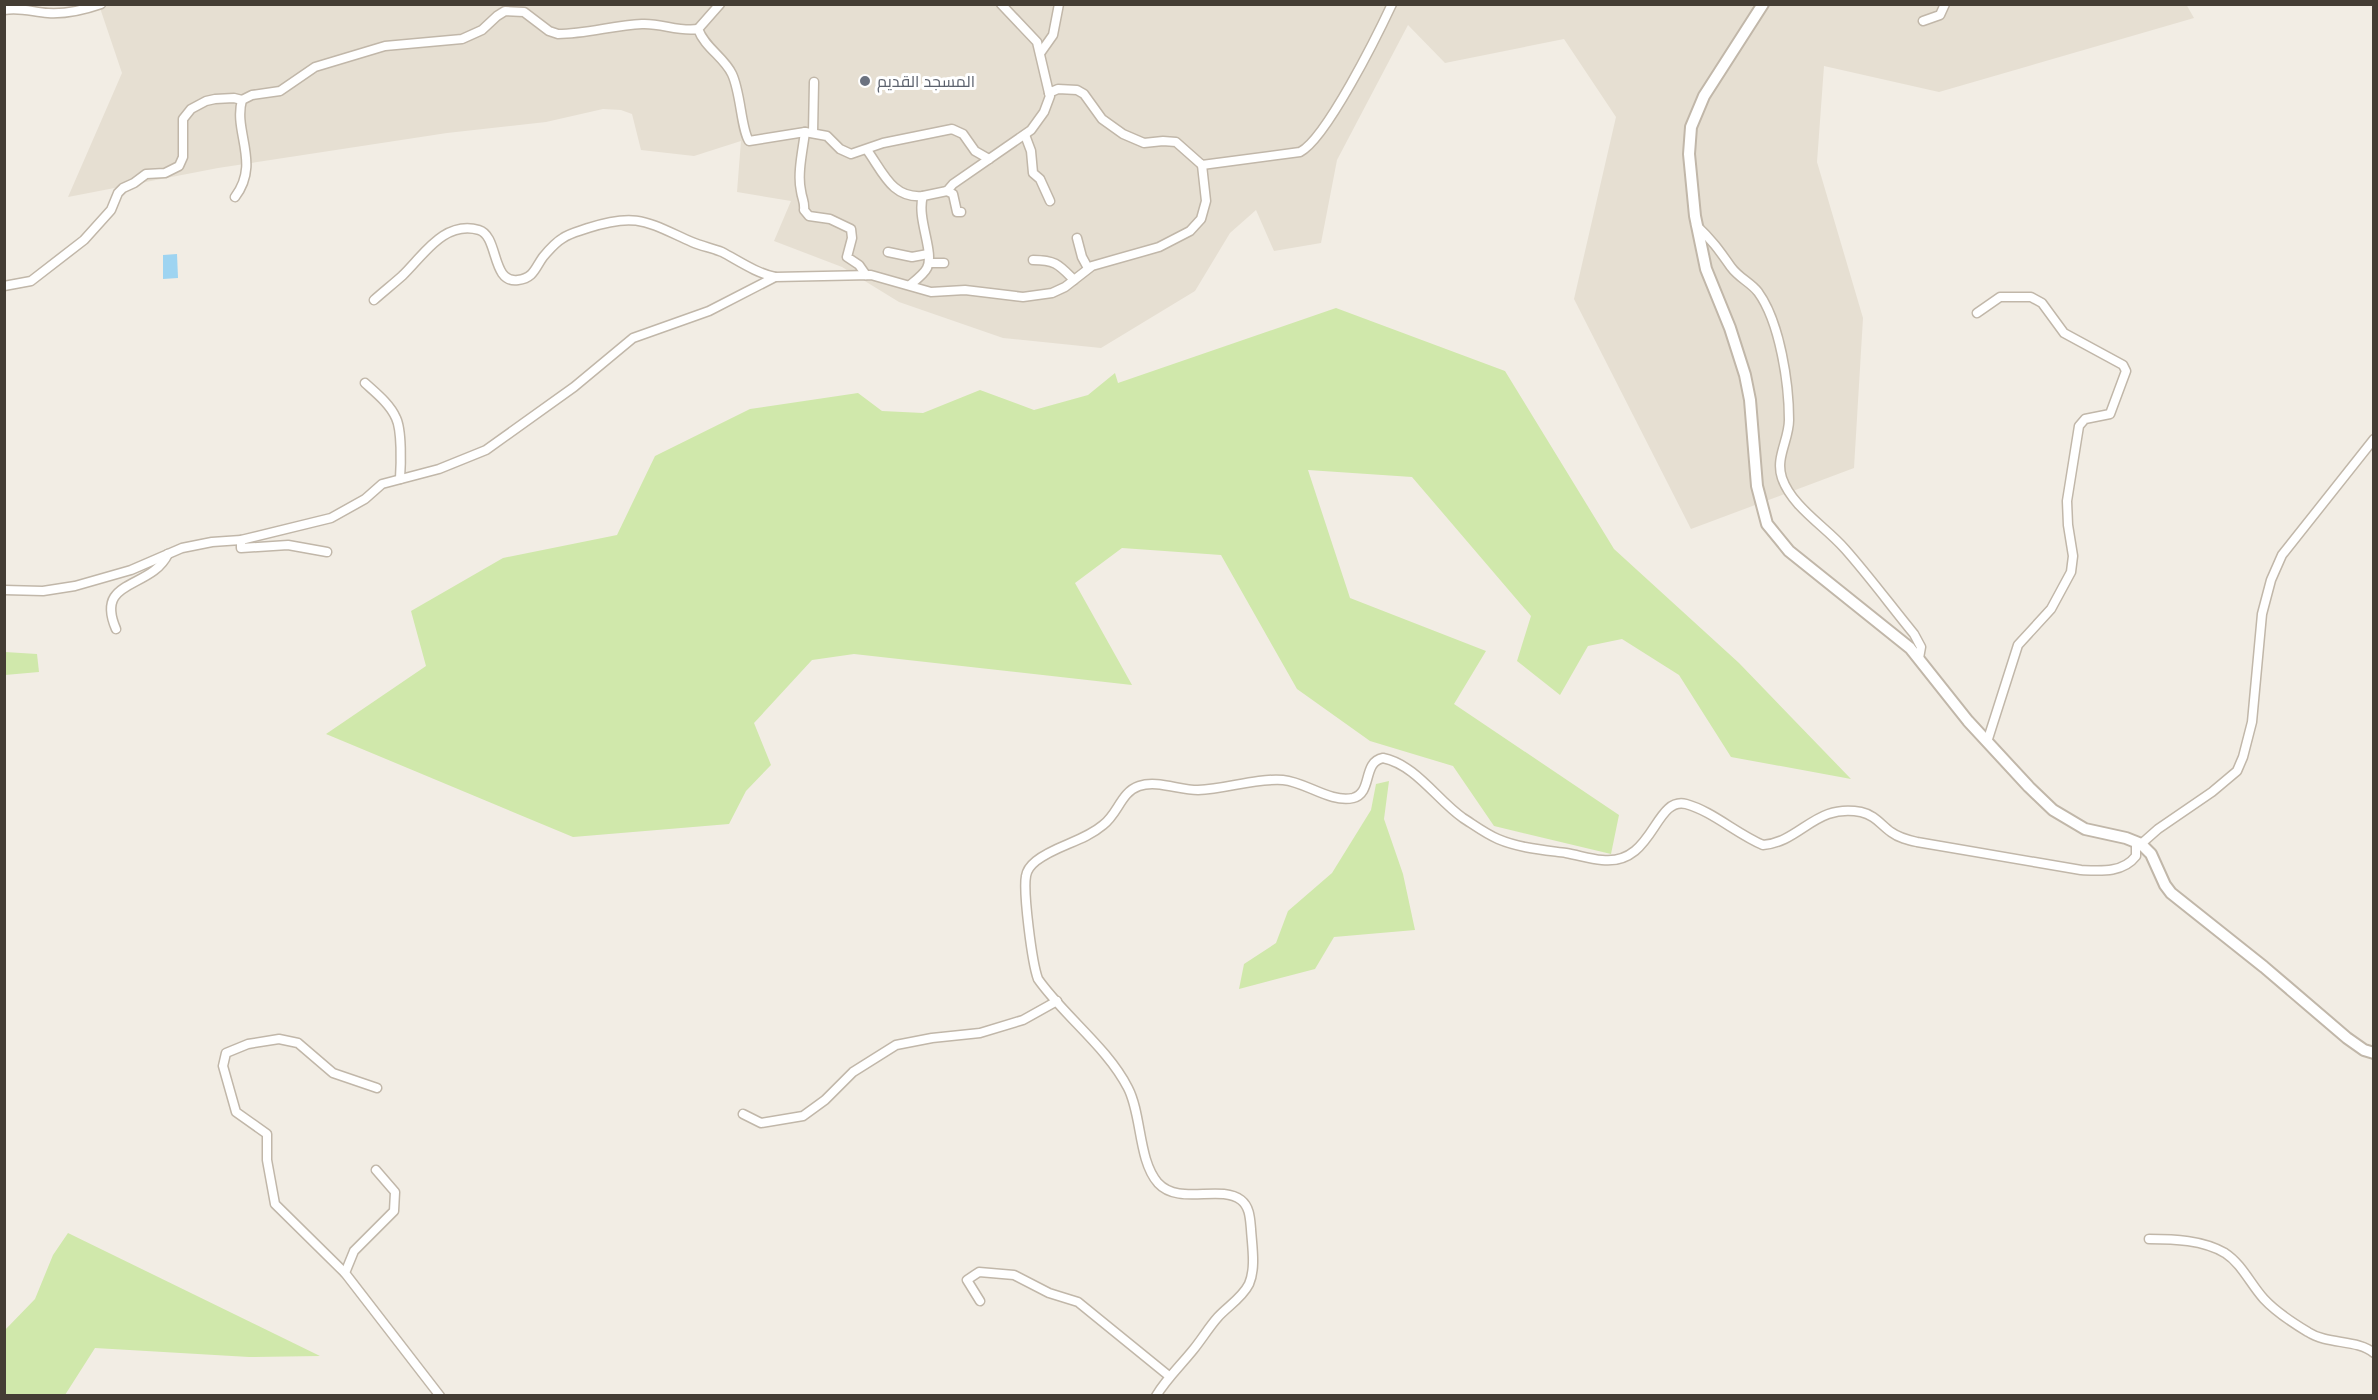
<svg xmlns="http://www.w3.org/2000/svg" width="2378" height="1400" font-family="'Open Sans',Cairo,sans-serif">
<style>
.residential{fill:#e6dfd2}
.green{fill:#d0e8ab}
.water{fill:#9ed4f1}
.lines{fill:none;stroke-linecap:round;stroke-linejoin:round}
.minor-casing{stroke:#c1b7a9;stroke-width:11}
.tertiary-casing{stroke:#c1b7a9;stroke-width:14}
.minor{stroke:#fff;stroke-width:8}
.tertiary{stroke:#fff;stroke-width:10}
.worship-dot{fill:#6b7280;stroke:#fff;stroke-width:2}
.labels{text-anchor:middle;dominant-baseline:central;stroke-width:6;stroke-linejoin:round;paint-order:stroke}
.worship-label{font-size:16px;fill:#5b616d;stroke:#fff;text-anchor:start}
</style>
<rect width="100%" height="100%" fill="#f2ede4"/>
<path class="residential" d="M2186 4 2194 18 1939 92 1824 66 1817 162 1863 318 1854 468 1691 529 1574 299 1616 117 1564 39 1445 63 1408 25 1337 160 1321 243 1274 251 1256 210 1230 233 1195 291 1101 348 1003 338 899 302 842 267 774 241 791 201 737 192 741 141 694 156 641 150 632 114 621 110 603 109 546 122 447 133 218 168 68 197 122 73 99 5Z"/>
<g class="green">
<path d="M1336 308 1505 371 1614 549 1739 663 1851 779 1731 757 1679 675 1622 639 1588 646 1560 695 1517 661 1531 616 1412 477 1308 470 1350 598 1486 651 1454 704 1619 815 1611 854 1494 826 1453 766 1370 741 1297 689 1221 555 1122 548 1075 583 1132 685 854 654 812 660 754 723 771 765 746 791 729 824 573 837 326 734 426 666 411 611 503 558 617 535 655 456 750 409 858 393 882 411 923 413 980 390 1034 410 1088 395 1115 373 1118 383Z"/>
<path d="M5 652 37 654 39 672 5 675Z"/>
<path d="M1389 781 1384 819 1403 874 1415 930 1334 937 1315 969 1239 989 1244 964 1276 943 1288 911 1332 873 1371 810 1376 784Z"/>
<path d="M68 1233 320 1356 249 1357 95 1348 65 1395H5V1330L35 1299 53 1255Z"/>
</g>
<path class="water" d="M177 254 178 278 163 279V255Z"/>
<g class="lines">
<g class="minor-casing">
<g id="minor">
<path d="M720 4 698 29C705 48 724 57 732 74 741 93 741 129 749 141L805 132 827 136 840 149 851 154 883 143 952 129 963 134 975 151 989 159"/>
<path d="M1001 4 1037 42 1049 93 1058 89 1077 90 1084 94 1102 119 1123 134 1144 143 1163 141 1176 142 1202 165 1300 152C1326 139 1378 34 1392 4"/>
<path d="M4 10C20 7 33 12 48 13 65 14 84 10 101 4"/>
<path d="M1923 21 1940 15 1945 4"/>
<path d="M1041 52 1053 35 1059 4"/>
<path d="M805 132C803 149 797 174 801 191 802 199 805 202 804 210L809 216 830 219 851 229 852 238 847 257 859 265 866 275"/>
<path d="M813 133 814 82"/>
<path d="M1025 135 1031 151 1033 173 1040 179 1050 201"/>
<path d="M867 150C883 172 892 199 923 196"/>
<path d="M947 191 953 194 957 212H961"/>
<path d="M235 197C261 163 233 132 242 100L252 95 280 91 315 67 385 46 462 39 482 30 497 16 505 11 524 12 549 31 558 34C587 34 614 25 642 24 662 23 678 32 698 29"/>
<path d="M1696 225C1712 240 1719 250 1731 267 1739 278 1750 282 1758 292 1780 322 1789 384 1789 420 1789 440 1775 458 1782 478 1792 507 1825 526 1845 549 1869 576 1891 606 1914 634L1921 647 1919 658"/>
<path d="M1077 238 1082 257 1088 268"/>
<path d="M888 252 912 257 928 254"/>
<path d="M1033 260C1056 260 1059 265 1074 280"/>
<path d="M929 263H944"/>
<path d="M910 285C916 280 924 274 927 268 935 252 916 218 923 196L947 191 953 184 1031 130 1044 112 1050 96 1049 93"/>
<path d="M4 286 31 281 84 240 111 210 118 193 123 188 134 183 146 174 165 173 179 166 183 157V119L191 109 206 101 215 99 234 98 242 100"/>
<path d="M374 300C383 292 393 284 402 276 423 256 444 220 479 230 499 236 491 284 518 280 534 278 535 268 543 257 548 251 556 242 563 238 570 233 580 231 588 228 637 212 647 222 692 242 701 246 712 248 722 252 739 261 756 273 775 277"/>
<path d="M1977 313 2000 297H2031L2042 303 2064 333 2123 365 2126 371 2110 414 2085 419 2079 426 2067 501 2068 525 2073 556 2071 572 2051 609 2018 645 1987 742"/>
<path d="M365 383C376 393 390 404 396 418 402 430 401 465 400 479"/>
<path d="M241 540V548L288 545 327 552"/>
<path d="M4 590 43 591 75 586 131 570 182 548 212 542 241 540 331 518 365 499 382 484 439 469 486 450 574 387 633 338 709 311 775 277 871 275 931 292 965 290 1023 297 1052 293 1065 287 1092 266 1159 247 1190 231 1201 219 1206 201 1202 165"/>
<path d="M116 629C94 578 151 590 168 554"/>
<path d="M2141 844 2158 829 2212 792 2237 771 2243 757 2252 722 2262 614 2271 580 2282 555 2374 439"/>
<path d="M743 1114 761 1123 803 1116 825 1100 853 1072 896 1045 932 1038 980 1033 1023 1020 1057 1001"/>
<path d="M376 1170 395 1192 394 1211 354 1251 345 1273 440 1396"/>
<path d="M2149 1239C2174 1239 2203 1240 2225 1253 2242 1264 2251 1285 2264 1299 2276 1312 2293 1323 2308 1332 2328 1345 2357 1339 2374 1353"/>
<path d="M345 1273 275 1204 267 1160V1134L236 1112 223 1066 226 1053 248 1044 279 1039 298 1043 333 1073 377 1088"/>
<path d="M980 1301 967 1280 979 1272 1014 1275 1049 1293 1078 1302 1169 1376"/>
<path d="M1156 1396C1167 1378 1181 1365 1193 1350 1202 1339 1209 1327 1218 1317 1228 1306 1242 1298 1249 1284 1256 1268 1252 1246 1251 1229 1250 1219 1250 1207 1241 1200 1220 1184 1179 1206 1158 1183 1138 1160 1142 1115 1128 1088 1107 1047 1064 1016 1038 979 1032 963 1023 892 1026 876 1027 869 1031 865 1036 861 1056 845 1083 842 1103 825 1118 814 1121 792 1139 786 1157 780 1179 790 1198 790 1227 789 1254 778 1283 780 1306 782 1330 803 1353 798 1373 793 1362 762 1383 758 1416 765 1437 800 1463 818 1474 825 1486 834 1498 839 1519 848 1544 850 1566 853 1578 855 1590 859 1602 860 1654 866 1654 796 1686 804 1712 811 1737 834 1763 845 1801 842 1815 803 1861 812 1875 815 1881 825 1891 832 1899 838 1908 840 1917 842L2081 870C2101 871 2123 873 2136 856V842"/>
</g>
</g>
<g class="tertiary-casing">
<path id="tertiary" d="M1763 4 1704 96 1691 127 1689 154 1695 216 1706 269 1730 328 1745 375 1750 400 1757 486 1767 524 1789 551 1910 648 1968 721 2029 787 2053 810 2085 829 2126 838 2141 844 2151 854 2165 885 2171 893 2264 967 2347 1038 2364 1050 2374 1053"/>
</g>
<use href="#minor" class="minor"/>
<use href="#tertiary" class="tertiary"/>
</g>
<circle class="worship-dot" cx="865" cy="81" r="6"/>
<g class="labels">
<g class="worship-label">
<text x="877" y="81">المسجد القديم</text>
</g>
</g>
<rect width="2378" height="1400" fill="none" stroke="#443d34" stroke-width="12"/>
</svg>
